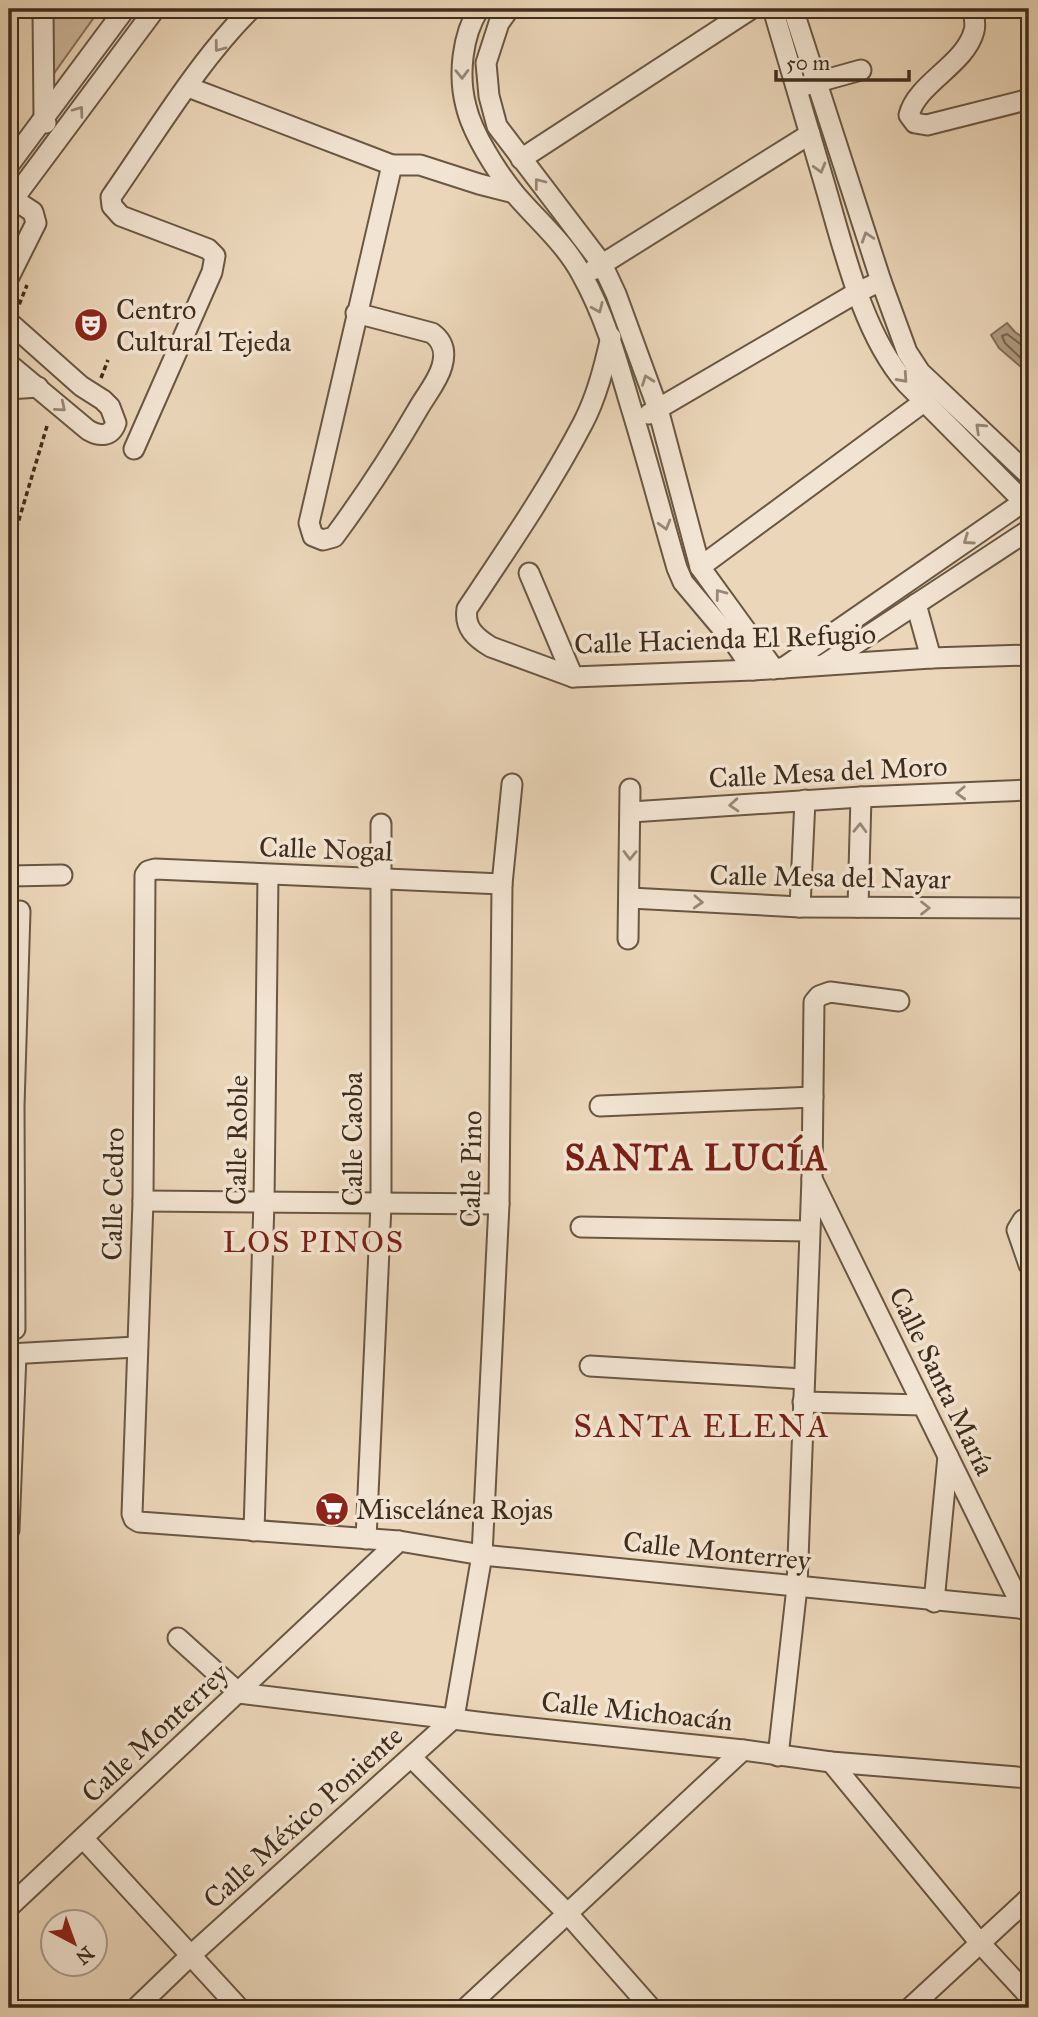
<svg xmlns="http://www.w3.org/2000/svg" width="1038" height="2017" font-family="'IM FELL Great Primer',serif">
<style>
.green{fill:#ceb99e;stroke:#86735c;stroke-width:2}
.water{fill:#b19d83;stroke:#837059;stroke-width:2}
.lines{fill:none;stroke-linecap:round;stroke-linejoin:round}
.shore{stroke:#78654f;stroke-width:2}
.minor-casing{stroke:#6a5742;stroke-width:23}
.path{stroke:#3f2d1b;stroke-width:3.5;stroke-dasharray:5 3.5;stroke-linecap:butt}
.minor{stroke:#f2e4d2;stroke-width:19}
.oneway{stroke:#988876}
.labels{text-anchor:middle;dominant-baseline:central;stroke-width:7;stroke-linejoin:round;paint-order:stroke}
.poi-label{font-size:28px;fill:#3f2d1b;stroke:#f2e4d2;text-anchor:start}
.street-label{font-size:28px;fill:#3f2d1b;stroke:#f2e4d2}
.neighbourhood-label{font-size:30px;letter-spacing:2px;fill:#7a1f14;stroke:#f2e4d2}
.quarter-label{font-size:32px;letter-spacing:2px;fill:#7a1f14;stroke:#f2e4d2}
.district-label{font-size:35px;font-weight:bold;letter-spacing:2px;fill:#7a1f14;stroke:#f2e4d2}
</style>
<rect width="100%" height="100%" fill="#ebd6b9"/>
<filter id="stains"><feTurbulence type="fractalNoise" baseFrequency=".00286" numOctaves="4"/><feColorMatrix values="0 0 0 0 .2 0 0 0 0 .09 0 0 0 0 .02 0 0 0 .5 -.17"/></filter>
<radialGradient id="worn" r=".72"><stop offset=".6" stop-color="#630" stop-opacity="0"/><stop offset="1" stop-color="#630" stop-opacity=".3"/></radialGradient>
<path class="green" d="M48 9H100L47 83Z"/>
<path class="water" d="M1007 323 1015 332 1029 342V374L999 348 991 335Z"/>
<g class="lines">
<path class="shore" d="M1029 347 1023 346 1007 334 1002 336 1005 343 1029 366"/>
<g class="minor-casing">
<g id="minor">
<path d="M43 9 44 119 46 123"/>
<path d="M479 9C462 35 458 76 466 106 472 133 497 172 515 194 538 221 565 243 582 275 605 316 617 360 630 404 647 459 661 513 677 568L683 582 736 645 753 670"/>
<path d="M509 9 499 23 486 63 489 96 497 126 602 264 616 294 658 409 700 567 774 669"/>
<path d="M773 9C790 67 807 124 824 182 843 246 862 333 906 383L1029 507"/>
<path d="M793 9 881 281 907 352 920 372 1029 475"/>
<path d="M973 9C974 16 976 25 974 31 965 65 917 83 909 115L915 123 927 125 1026 100"/>
<path d="M807 85 861 70"/>
<path d="M188 87 392 165H420L479 184 514 193"/>
<path d="M521 159 751 9"/>
<path d="M9 165 125 9"/>
<path d="M9 205 155 9"/>
<path d="M593 270 810 134"/>
<path d="M9 277 36 223 33 212 13 199"/>
<path d="M356 313 432 333C443 341 446 352 442 366 438 381 426 395 418 409 392 454 365 495 334 537L323 540 313 536 309 523 392 165"/>
<path d="M9 322 81 386 103 400 110 407 116 423C111 437 100 437 88 430L9 364"/>
<path d="M611 337C604 367 597 396 583 423 549 488 507 549 467 609 464 628 476 638 491 647L573 677 753 670 931 658 1029 655"/>
<path d="M9 389 38 387"/>
<path d="M649 414 856 293 881 281"/>
<path d="M134 449 212 272 215 256 208 249 121 216 112 206 111 197C153 137 199 60 251 9"/>
<path d="M700 567 925 401"/>
<path d="M529 573 573 677"/>
<path d="M916 604 931 658"/>
<path d="M825 664 1029 530"/>
<path d="M783 668 1029 498"/>
<path d="M631 812 861 797 1029 790"/>
<path d="M9 876 62 875"/>
<path d="M502 884 155 869 148 871 145 875 143 1201 132 1514 134 1519 139 1522 399 1541 482 1555 1029 1609"/>
<path d="M630 898 800 907 1029 908"/>
<path d="M800 907 805 800"/>
<path d="M858 907 861 797"/>
<path d="M628 939 630 789"/>
<path d="M600 1106 813 1097"/>
<path d="M812 1179 1023 1609"/>
<path d="M143 1201 499 1204"/>
<path d="M1029 1218 1023 1220 1017 1230 1029 1265"/>
<path d="M581 1227 808 1231"/>
<path d="M15 1329 14 1106 20 911"/>
<path d="M9 1354 136 1347"/>
<path d="M590 1366 804 1379"/>
<path d="M803 1402 923 1405"/>
<path d="M9 1530 16 1354"/>
<path d="M254 1531 264 1201 268 875"/>
<path d="M366 1539 381 1205V824"/>
<path d="M934 1602 948 1456"/>
<path d="M178 1638 239 1693 494 1724 743 1750 831 1762 1029 1778"/>
<path d="M454 1718 482 1555 499 1204 502 884 512 784"/>
<path d="M778 1756 797 1587 812 1178 814 1002 819 996 830 992 899 1001"/>
<path d="M412 1758 568 1914 651 2008"/>
<path d="M831 1762 980 1943 1029 1996"/>
<path d="M83 1838 239 2008"/>
<path d="M9 1907 399 1541"/>
<path d="M136 2008 190 1956 454 1718"/>
<path d="M466 2008 743 1750"/>
<path d="M910 2008 1029 1898"/>
</g>
</g>
<g class="path">
<path d="M13 294 12 302 15 305H19L27 285"/>
<path d="M101 378 108 360"/>
<path d="M9 553 47 426"/>
</g>
<use href="#minor" class="minor"/>
</g>
<defs><path id="oneway-chevron" d="M-2-3.5L2.5 0L-2 3.5" fill="none" stroke-width="1.6" stroke-linecap="round" stroke-linejoin="round" transform="scale(1.75)"/></defs>
<g class="oneway">
<use href="#oneway-chevron" transform="translate(219 47) rotate(127)"/>
<use href="#oneway-chevron" transform="translate(462 74) rotate(89)"/>
<use href="#oneway-chevron" transform="translate(79 111) rotate(-54)"/>
<use href="#oneway-chevron" transform="translate(820 168) rotate(74)"/>
<use href="#oneway-chevron" transform="translate(539 183) rotate(-128)"/>
<use href="#oneway-chevron" transform="translate(867 237) rotate(-108)"/>
<use href="#oneway-chevron" transform="translate(598 308) rotate(66)"/>
<use href="#oneway-chevron" transform="translate(903 378) rotate(48)"/>
<use href="#oneway-chevron" transform="translate(647 380) rotate(-110)"/>
<use href="#oneway-chevron" transform="translate(61 407) rotate(40)"/>
<use href="#oneway-chevron" transform="translate(980 428) rotate(-137)"/>
<use href="#oneway-chevron" transform="translate(665 525) rotate(74)"/>
<use href="#oneway-chevron" transform="translate(968 540) rotate(145)"/>
<use href="#oneway-chevron" transform="translate(720 594) rotate(-127)"/>
<use href="#oneway-chevron" transform="translate(961 793) rotate(178)"/>
<use href="#oneway-chevron" transform="translate(734 805) rotate(176)"/>
<use href="#oneway-chevron" transform="translate(860 828) rotate(-88)"/>
<use href="#oneway-chevron" transform="translate(630 855) rotate(91)"/>
<use href="#oneway-chevron" transform="translate(698 902) rotate(3)"/>
<use href="#oneway-chevron" transform="translate(925 908)"/>
</g>
<defs>
<g id="theatre-disc" transform="scale(1.75)"><circle r="9.5" fill="#8f2418" stroke="#f2e4d2"/><path d="M-5-5.5Q0-4 5-5.5V0Q5 5 0 6Q-5 5-5 0ZM-3.3-2.5H-1v1.5H-3.3ZM1-2.5H3.3v1.5H1ZM-2.8 1Q0 5.5 2.8 1Z" fill="#fff"/></g>
<g id="supermarket-disc" transform="scale(1.75)"><circle r="9.5" fill="#8f2418" stroke="#f2e4d2"/><path d="M-6-5.5h2.5l.6 2H6L4.5 2H-2.5L-4.4-4H-6ZM-1.5 3.2a1.3 1.3 0 1 0 .1 0ZM3 3.2a1.3 1.3 0 1 0 .1 0Z" fill="#fff"/></g>
</defs>
<g fill-rule="evenodd">
<use href="#theatre-disc" x="91" y="325"/>
<use href="#supermarket-disc" x="332" y="1509"/>
</g>
<g class="labels">
<g class="poi-label">
<text x="116" y="309">Centro<tspan x="116" dy="32">Cultural Tejeda</tspan></text>
<text x="356" y="1509">Miscelánea Rojas</text>
</g>
<g class="street-label">
<text transform="translate(725 639) rotate(-2)">Calle Hacienda El Refugio</text>
<text transform="translate(828 772) rotate(-3)">Calle Mesa del Moro</text>
<text transform="translate(326 849) rotate(2)">Calle Nogal</text>
<text transform="translate(830 877) rotate(1)">Calle Mesa del Nayar</text>
<text transform="translate(352 1139) rotate(-90)">Calle Caoba</text>
<text transform="translate(237 1140) rotate(-89)">Calle Roble</text>
<text transform="translate(471 1169) rotate(-89)">Calle Pino</text>
<text transform="translate(113 1194) rotate(-89)">Calle Cedro</text>
<text transform="translate(942 1381) rotate(64)">Calle Santa María</text>
<text transform="translate(717 1551) rotate(6)">Calle Monterrey</text>
<text transform="translate(637 1711) rotate(6)">Calle Michoacán</text>
<text transform="translate(155 1733) rotate(-43)">Calle Monterrey</text>
<text transform="translate(303 1817) rotate(-42)">Calle México Poniente</text>
</g>
<g class="neighbourhood-label">
<text x="314" y="1242">LOS PINOS</text>
</g>
<g class="quarter-label">
<text x="702" y="1426">SANTA ELENA</text>
</g>
<g class="district-label">
<text x="697" y="1158">SANTA LUCÍA</text>
</g>
</g>
<rect width="1038" height="2017" fill="none" stroke="#ebd6b9" stroke-width="35"/>
<rect x="10" y="10" width="1017" height="1996" fill="none" stroke="#3f2d1b" stroke-width="3.5"/>
<rect x="18" y="18" width="1003" height="1982" fill="none" stroke="#3f2d1b" stroke-width="2"/>
<g transform="translate(74 1943) rotate(139)"><circle r="33" fill="#f2e4d2" stroke="#aa9b89" stroke-width="2"/>
<path d="M0-5L12 26L0 18L-12 26Z" fill="#8f2418"/>
<text y="-10" font-size="19" font-weight="bold" text-anchor="middle" fill="#3f2d1b">N</text>
</g>
<path d="M776 70v10h133v-10" fill="none" stroke="#3f2d1b" stroke-width="3.5"/>
<text x="786" y="70" font-size="21" fill="#3f2d1b" stroke="#f2e4d2" stroke-width="5" paint-order="stroke">50 m</text>
<rect width="100%" height="100%" filter="url(#stains)"/>
<rect width="100%" height="100%" fill="url(#worn)"/>
</svg>
